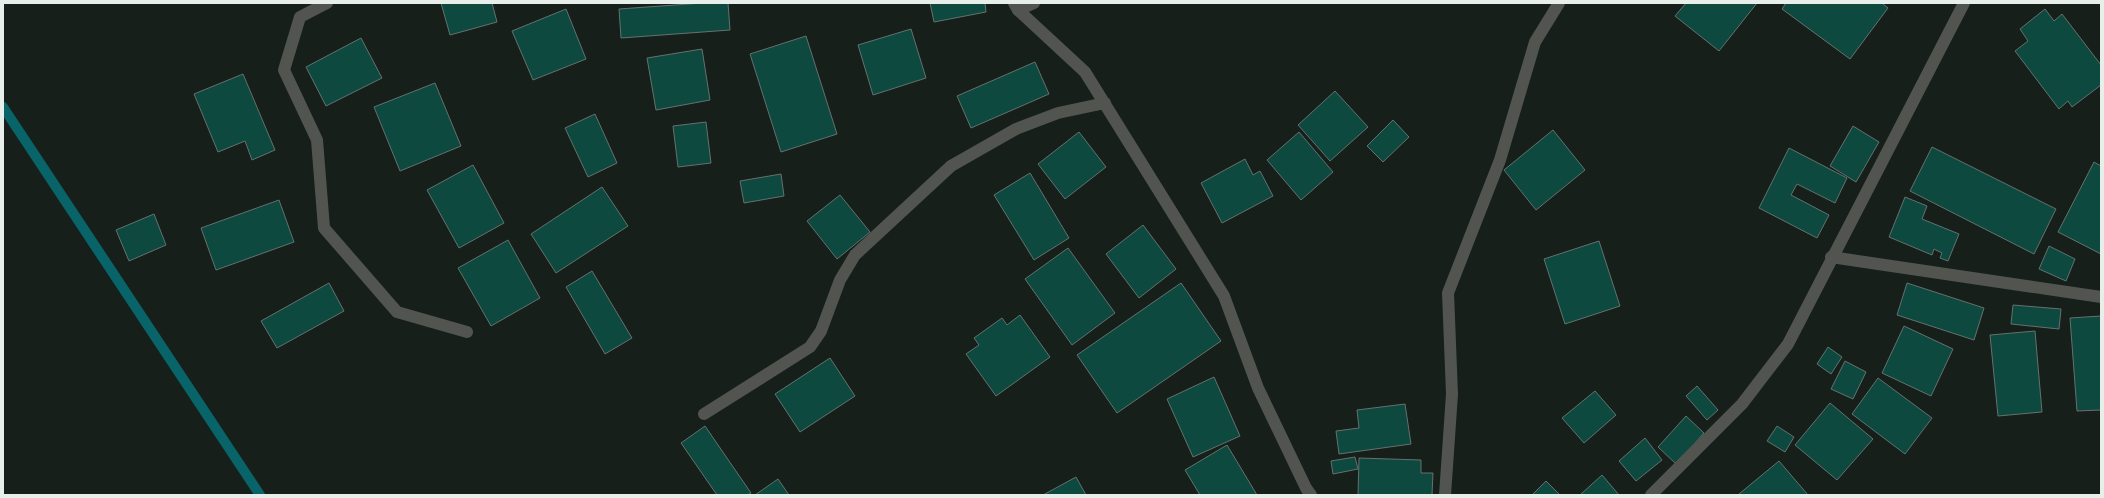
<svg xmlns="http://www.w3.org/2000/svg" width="2104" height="498" font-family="Bitter,serif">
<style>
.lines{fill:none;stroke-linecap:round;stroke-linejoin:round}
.stream{stroke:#086468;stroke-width:10}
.building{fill:#0e493f;stroke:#65716e}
.street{stroke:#525450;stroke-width:12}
</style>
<rect width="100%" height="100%" fill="#161f19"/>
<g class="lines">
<path class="stream" d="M3 107 260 495"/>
</g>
<g class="building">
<path d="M441 3H492L497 22 450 35Z"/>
<path d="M703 3H728L730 30 621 38 619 9Z"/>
<path d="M930 3H985L986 12 934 22Z"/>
<path d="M1686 3H1757L1719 51 1675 16Z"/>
<path d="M1786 3H1882L1888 8 1850 59 1782 9Z"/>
<path d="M566 9 586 59 533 80 512 31Z"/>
<path d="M2045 9 2054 21 2062 14 2101 65V85L2072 107 2068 101 2059 109 2015 51 2028 41 2020 29Z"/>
<path d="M911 29 926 78 873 95 858 45Z"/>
<path d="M806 36 837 134 781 152 750 54Z"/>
<path d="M361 38 382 78 326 106 306 67Z"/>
<path d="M702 49 710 100 656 110 647 58Z"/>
<path d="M1035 62 1049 94 971 128 957 96Z"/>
<path d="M243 74 275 150 252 160 245 141 218 152 194 94Z"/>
<path d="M435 83 461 146 400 171 374 107Z"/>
<path d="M1335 91 1368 127 1330 161 1298 125Z"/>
<path d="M595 114 617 163 588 177 565 128Z"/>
<path d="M1393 120 1409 137 1383 162 1367 146Z"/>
<path d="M706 122 711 163 678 167 673 126Z"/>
<path d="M1853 126 1879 142 1856 182 1830 166Z"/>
<path d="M1553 130 1585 170 1536 210 1504 170Z"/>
<path d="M1079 132 1106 167 1065 199 1038 164Z"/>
<path d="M1299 132 1333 172 1301 200 1267 160Z"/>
<path d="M1932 147 2056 209 2034 254 1910 191Z"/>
<path d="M1789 148 1847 178 1835 203 1797 184 1791 195 1829 215 1817 238 1759 208Z"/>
<path d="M1245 159 1253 175 1260 171 1273 196 1222 223 1201 183Z"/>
<path d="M2094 162 2101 166V254L2058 232Z"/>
<path d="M473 165 504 223 459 248 427 190Z"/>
<path d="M1030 173 1069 238 1034 260 994 195Z"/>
<path d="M781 174 784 196 744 203 740 181Z"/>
<path d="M602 187 628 226 556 273 531 234Z"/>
<path d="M840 195 870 232 837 259 807 221Z"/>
<path d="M1905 197 1927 206 1922 219 1959 234 1948 261 1940 258 1942 253 1934 249 1932 255 1889 237Z"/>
<path d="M279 200 294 242 216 270 201 228Z"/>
<path d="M154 214 166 245 129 261 116 230Z"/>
<path d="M1143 225 1176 269 1139 298 1106 254Z"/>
<path d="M508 240 540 298 491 326 458 268Z"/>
<path d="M1599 241 1620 306 1565 324 1544 259Z"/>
<path d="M2049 246 2075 259 2066 281 2039 269Z"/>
<path d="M1068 248 1115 313 1072 345 1025 279Z"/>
<path d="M592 271 632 338 605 354 566 287Z"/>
<path d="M329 283 344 311 277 348 261 321Z"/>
<path d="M1181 283 1221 341 1117 413 1077 355Z"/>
<path d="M1907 283 1984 308 1974 340 1897 315Z"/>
<path d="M2013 305 2061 309 2059 329 2011 324Z"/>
<path d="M1020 315 1050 357 996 396 966 354 979 345 974 338 1002 318 1007 325Z"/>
<path d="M2101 316V410L2077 411 2070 318Z"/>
<path d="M1904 326 1953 349 1931 396 1882 373Z"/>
<path d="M2035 331 2042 412 1998 416 1990 335Z"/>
<path d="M1828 347 1842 357 1831 374 1817 364Z"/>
<path d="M830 358 855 396 800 432 775 394Z"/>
<path d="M1845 361 1866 372 1853 399 1831 389Z"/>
<path d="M1214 377 1240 436 1193 457 1167 399Z"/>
<path d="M1878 378 1932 418 1905 454 1852 414Z"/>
<path d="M1697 386 1718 410 1707 420 1686 396Z"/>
<path d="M1595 391 1616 415 1584 443 1562 418Z"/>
<path d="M1830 403 1873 439 1837 480 1795 445Z"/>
<path d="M1405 404 1411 444 1339 454 1336 431 1359 428 1357 410Z"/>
<path d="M1686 416 1704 433 1676 464 1658 447Z"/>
<path d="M705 426 751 493 747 495H717L681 443Z"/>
<path d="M1777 426 1794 437 1785 452 1767 441Z"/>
<path d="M1645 438 1662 460 1636 481 1619 461Z"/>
<path d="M1227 445 1257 495H1200L1185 470Z"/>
<path d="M1355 457 1358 469 1333 474 1331 461Z"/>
<path d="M1359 458 1421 460V473H1433L1432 495H1358Z"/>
<path d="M1779 461 1808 495H1740L1739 494Z"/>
<path d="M1602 475 1619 495H1580Z"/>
<path d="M1076 477 1086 495H1043Z"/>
<path d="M778 479 789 495H755Z"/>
<path d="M1546 481 1560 495H1532Z"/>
</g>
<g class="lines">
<g class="street">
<path d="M327 3 300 17 284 70 317 140 324 228 397 312 467 332"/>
<path d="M1014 3 1018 10 1085 72 1224 296 1258 388 1306 488 1311 495"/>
<path d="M1018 10 1034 3"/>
<path d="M1831 257 2101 297"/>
<path d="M704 414 810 347 821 331 840 280 855 255 951 166 1016 129 1058 113 1105 103"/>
<path d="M1445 495 1452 394 1448 293 1500 160 1535 42 1559 3"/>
<path d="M1651 495 1742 404 1788 344 1964 3"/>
</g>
</g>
<rect width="2104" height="498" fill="none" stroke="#e8eeea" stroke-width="8"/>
</svg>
